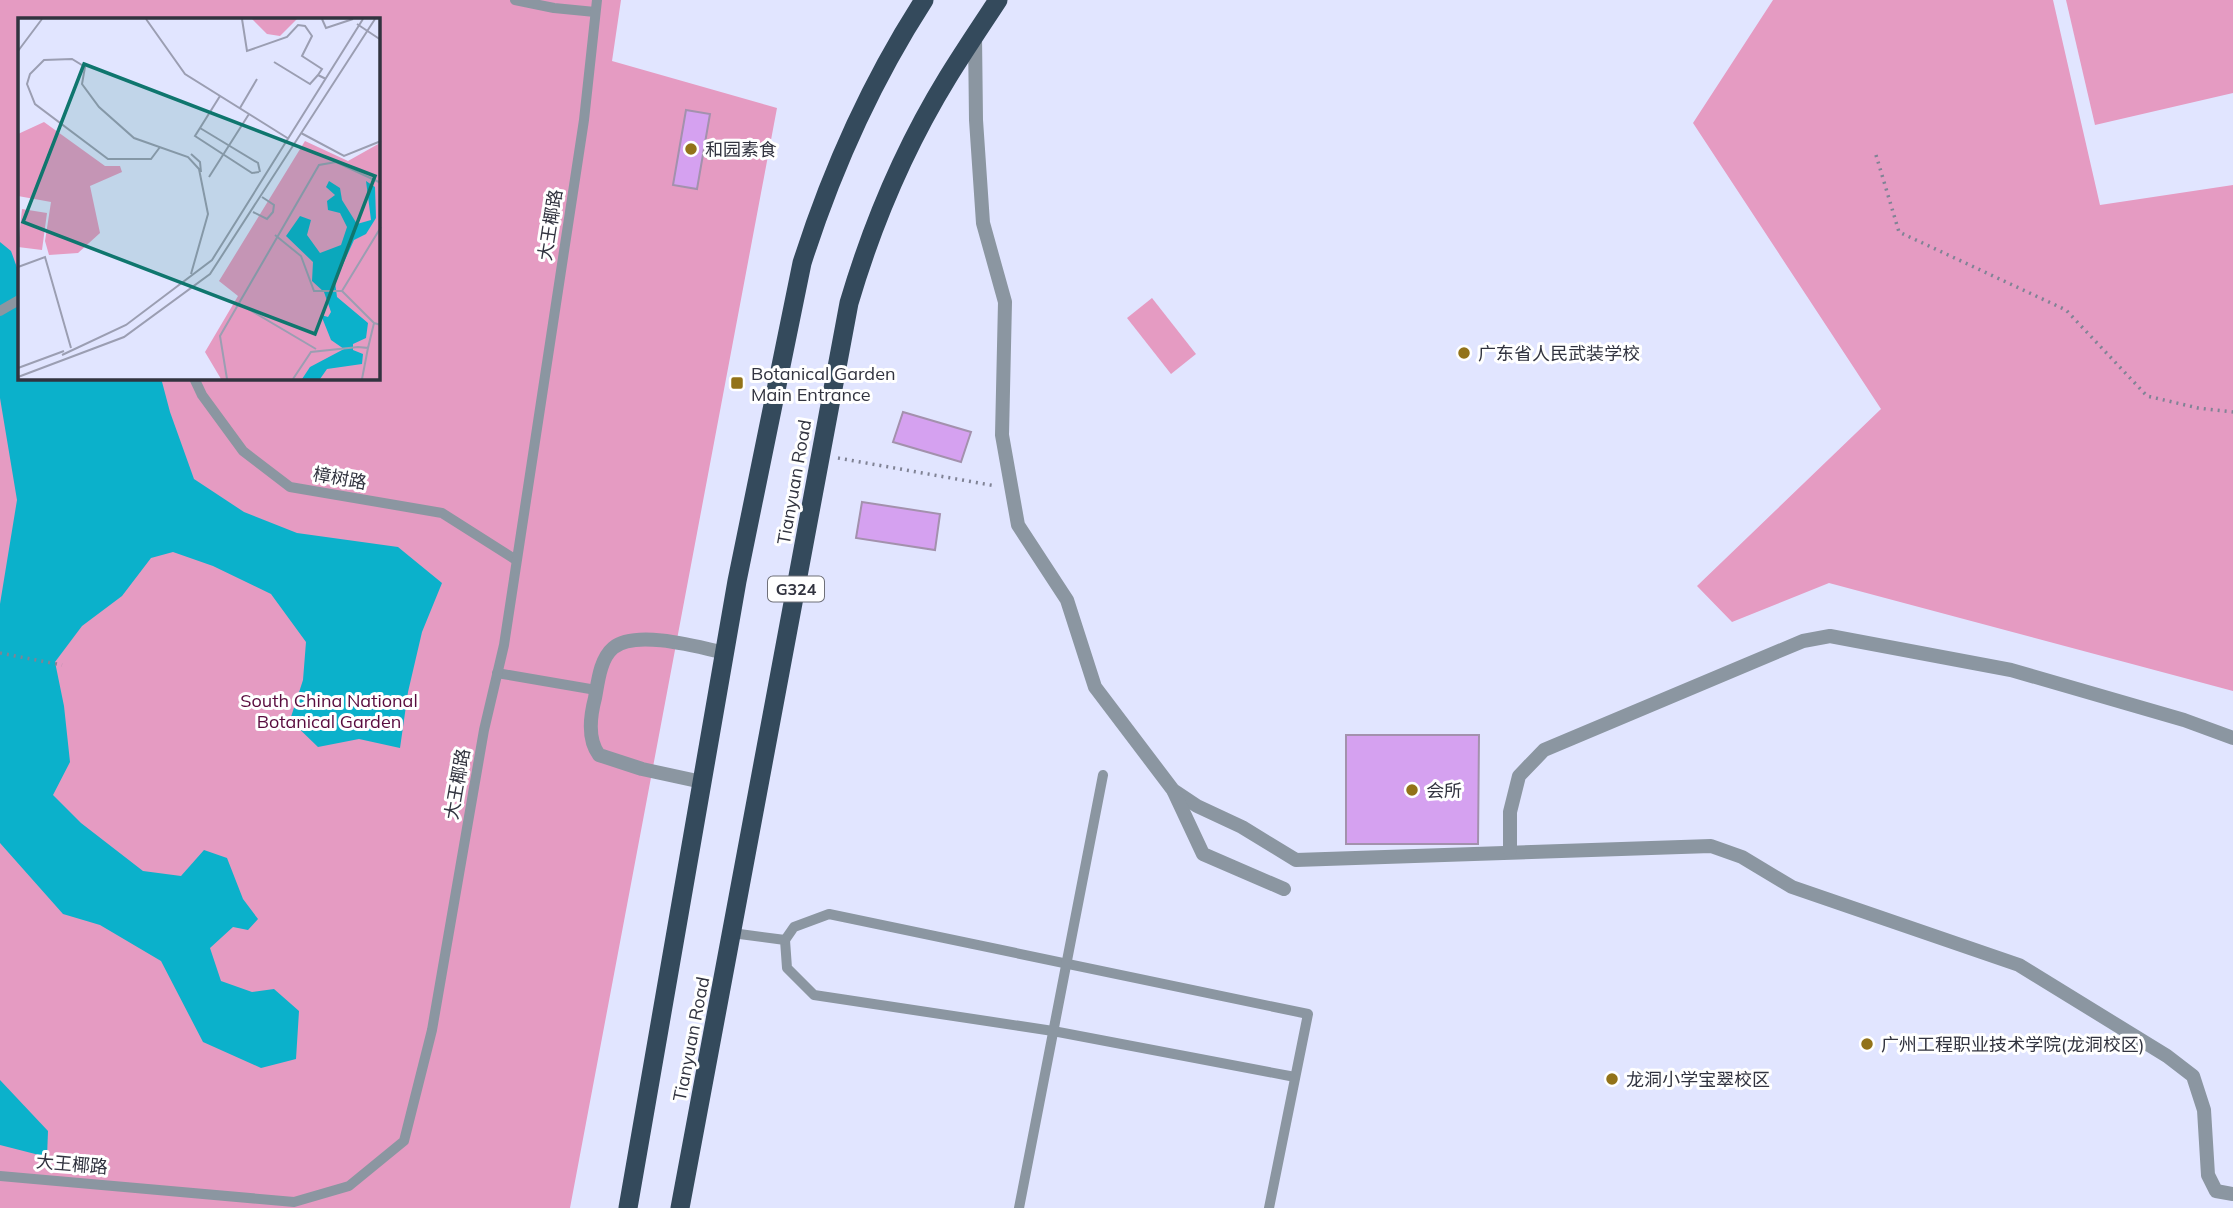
<svg xmlns="http://www.w3.org/2000/svg" width="2233" height="1208" font-family="Mulish,'Noto Sans SC',sans-serif">
<style>
.green{fill:#e59bc2;fill-rule:evenodd}
.water{fill:#0bb1cb}
.building{fill:#d5a1f0;stroke:#a391ad;stroke-width:2}
.lines{fill:none;stroke-linecap:round;stroke-linejoin:round}
.path{stroke:#808395;stroke-width:3.5;stroke-dasharray:2 5;stroke-linecap:butt}
.service{stroke:#8b96a1;stroke-width:10}
.minor{stroke:#8b96a1;stroke-width:14}
.trunk{stroke:#344a5c;stroke-width:19}
.poi-dot{fill:#927219;stroke:#fff;stroke-width:2.5}
.labels{text-anchor:middle;dominant-baseline:central;stroke-width:6;stroke-linejoin:round;paint-order:stroke}
.shield{fill:#fff;stroke:#6f7079;stroke-width:2}
.shield-label{font-size:16px;font-weight:bold;fill:#31333f}
.poi-label{font-size:18px;fill:#31333f;stroke:#fff;text-anchor:start}
.street-label{font-size:18px;fill:#31333f;stroke:#fff}
.park-label{font-size:18px;fill:#590b3e;stroke:#fff}
.inset-road{fill:none;stroke:#9b9eb2;stroke-width:2}
.view{fill:#0f766e;fill-opacity:0.15;stroke:#0f766e;stroke-width:3.5}
.inset-edge{fill:none;stroke:#31333f;stroke-width:3.5}
</style>
<rect width="100%" height="100%" fill="#e1e5ff"/>
<g class="green">
<path d="M0 0H621L612 61 777 108 570 1208H0ZM19 19H378V378H19Z"/>
<path d="M1773 0H2053L2100 205 2233 185V691L1829 583 1732 622 1697 586 1881 409 1693 123Z"/>
<path d="M2066 0H2233V93L2095 125Z"/>
<path d="M1152 298 1196 354 1171 374 1127 318Z"/>
</g>
<g class="water">
<path d="M0 242 11 251 19 273V378H161L170 412 194 479 244 512 297 533 398 547 442 583 422 632 408 692 400 748 359 739 318 747 290 720 303 680 306 642 271 594 213 566 173 552 151 558 122 596 82 626 55 662 64 706 70 762 53 795 81 823 143 871 181 876 204 850 227 858 243 899 258 919 248 930 233 927 210 948 221 981 252 992 274 989 299 1011 296 1059 261 1068 203 1042 161 961 100 925 63 914 0 843V604L17 500 0 398Z"/>
<path d="M0 1080 48 1131 47 1157 0 1145Z"/>
</g>
<g class="building">
<path d="M686 110 710 114 697 189 673 185Z"/>
<path d="M903 412 971 432 961 462 893 442Z"/>
<path d="M862 502 940 514 935 550 856 538Z"/>
<path d="M1346 735H1479L1478 844H1346Z"/>
</g>
<g class="lines">
<g class="path">
<path d="M1876 155 1899 232 2066 310 2147 396 2198 408 2233 412"/>
<path d="M838 458 996 486"/>
<path d="M0 653 62 665"/>
</g>
<g class="service">
<path d="M515 0 554 8 595 12"/>
<path d="M0 311 19 300"/>
<path d="M194 378 202 395 243 451 290 487 442 513 516 560"/>
<path d="M497 673 596 690"/>
<path d="M732 933 785 940 787 968 814 995 1053 1031 1295 1077"/>
<path d="M785 940 794 927 829 914 1308 1014 1269 1208"/>
<path d="M0 1176 294 1202 349 1186 404 1141 432 1030 484 730 504 645 584 120 597 0"/>
<path d="M1019 1208 1103 775"/>
</g>
<g class="minor">
<path d="M975 36 976 120 983 223 1005 302 1002 435 1018 525 1067 600 1095 687 1173 790 1197 806 1242 827 1296 860 1711 846 1742 857 1792 887 2019 965 2167 1056 2193 1076 2204 1110 2208 1175 2216 1191 2233 1194"/>
<path d="M702 782 642 769 599 755C587 739 590 717 595 698 598 682 600 659 613 648 635 629 699 647 725 653"/>
<path d="M1174 792 1203 854 1284 889"/>
<path d="M1510 850V812L1519 776 1544 750 1803 641 1830 636 2011 670 2184 720 2233 738"/>
</g>
<g class="trunk">
<path d="M628 1208 737 581 802 263C832 169 871 82 924 0"/>
<path d="M680 1208 849 303C872 225 905 147 948 77 964 51 981 26 998 0"/>
</g>
</g>
<g class="poi-dot">
<circle cx="691" cy="149" r="7"/>
<circle cx="1464" cy="353" r="7"/>
<rect x="730" y="376" width="14" height="14" rx="3.5"/>
<circle cx="1412" cy="790" r="7"/>
<circle cx="1867" cy="1044" r="7"/>
<circle cx="1612" cy="1079" r="7"/>
</g>
<g class="labels">
<rect class="shield" x="768" y="576.5" width="56" height="25" rx="5"/>
<g class="shield-label">
<text x="796" y="589">G324</text>
</g>
<g class="poi-label">
<text x="705" y="149">和园素食</text>
<text x="1478" y="353">广东省人民武装学校</text>
<text x="751" y="373">Botanical Garden<tspan x="751" dy="21">Main Entrance</tspan></text>
<text x="1426" y="790">会所</text>
<text x="1881" y="1044">广州工程职业技术学院(龙洞校区)</text>
<text x="1626" y="1079">龙洞小学宝翠校区</text>
</g>
<g class="street-label">
<text transform="translate(550 225) rotate(-81)">大王椰路</text>
<text transform="translate(340 478) rotate(10)">樟树路</text>
<text transform="translate(794 482) rotate(-80)">Tianyuan Road</text>
<text transform="translate(457 784) rotate(-80)">大王椰路</text>
<text transform="translate(691 1039) rotate(-79)">Tianyuan Road</text>
<text transform="translate(72 1164) rotate(5)">大王椰路</text>
</g>
<g class="park-label">
<text x="329" y="700">South China National<tspan x="329" dy="21">Botanical Garden</tspan></text>
</g>
</g>
<g transform="translate(18 18)">
<rect width="362" height="362" fill="#e1e5ff"/>
<path d="M234 1H279L262 18 249 16ZM26 104 87 148H102L104 154 72 168 82 215 60 235 31 237 27 223 33 184 0 178V116ZM287 123 330 143 362 125V361H203L187 334 220 278 201 263ZM4 191 29 195 24 232 0 229Z" fill="#e59bc2"/>
<path d="M311 163 322 170 324 182 339 206 353 202 348 163 357 169 358 200 348 216 336 222 317 264 319 279 350 305 348 320 335 326V332L345 336 344 346 309 351 302 361H284L292 349 326 331 313 322 303 297 310 299 313 294 306 274 294 263 295 244 268 218 282 198 293 202 289 217 302 235 323 227 329 209 322 195 310 192 309 183 317 177 308 169Z" fill="#0bb1cb"/>
<path class="inset-road" d="M128 1 167 56 271 121M224 1 229 33 269 19 280 7 287 8 294 18 284 38 304 51 300 57 308 61M304 1 308 10 335 1M339 6 363 22M0 33 24 1M256 44 292 66 300 57M202 78 177 118 234 155 241 154M222 90 239 61M182 110 240 145 242 154M283 115 326 138 363 123M142 129 133 141H90L17 86 9 66 12 56 26 42 54 41 67 49 64 66 81 89 116 120 170 139 181 151 190 196 173 256M173 136 182 144 183 154M191 159 231 96M235 194 249 201 255 194 256 187 244 179M257 217 283 238 296 273H324M0 249 27 239 53 330M324 273 363 209M324 273 356 305M220 285 298 331M350 330 356 305 363 307M44 337 108 307 194 242 345 1M0 350 46 333M0 359 106 319 192 256 357 1M209 361 202 318 301 147 318 144 363 165M275 361 293 334 340 329 350 330 344 361"/>
<path class="view" d="M66 46 357 158 297 316 5 204Z"/>
<rect width="362" height="362" class="inset-edge"/>
</g>
</svg>
